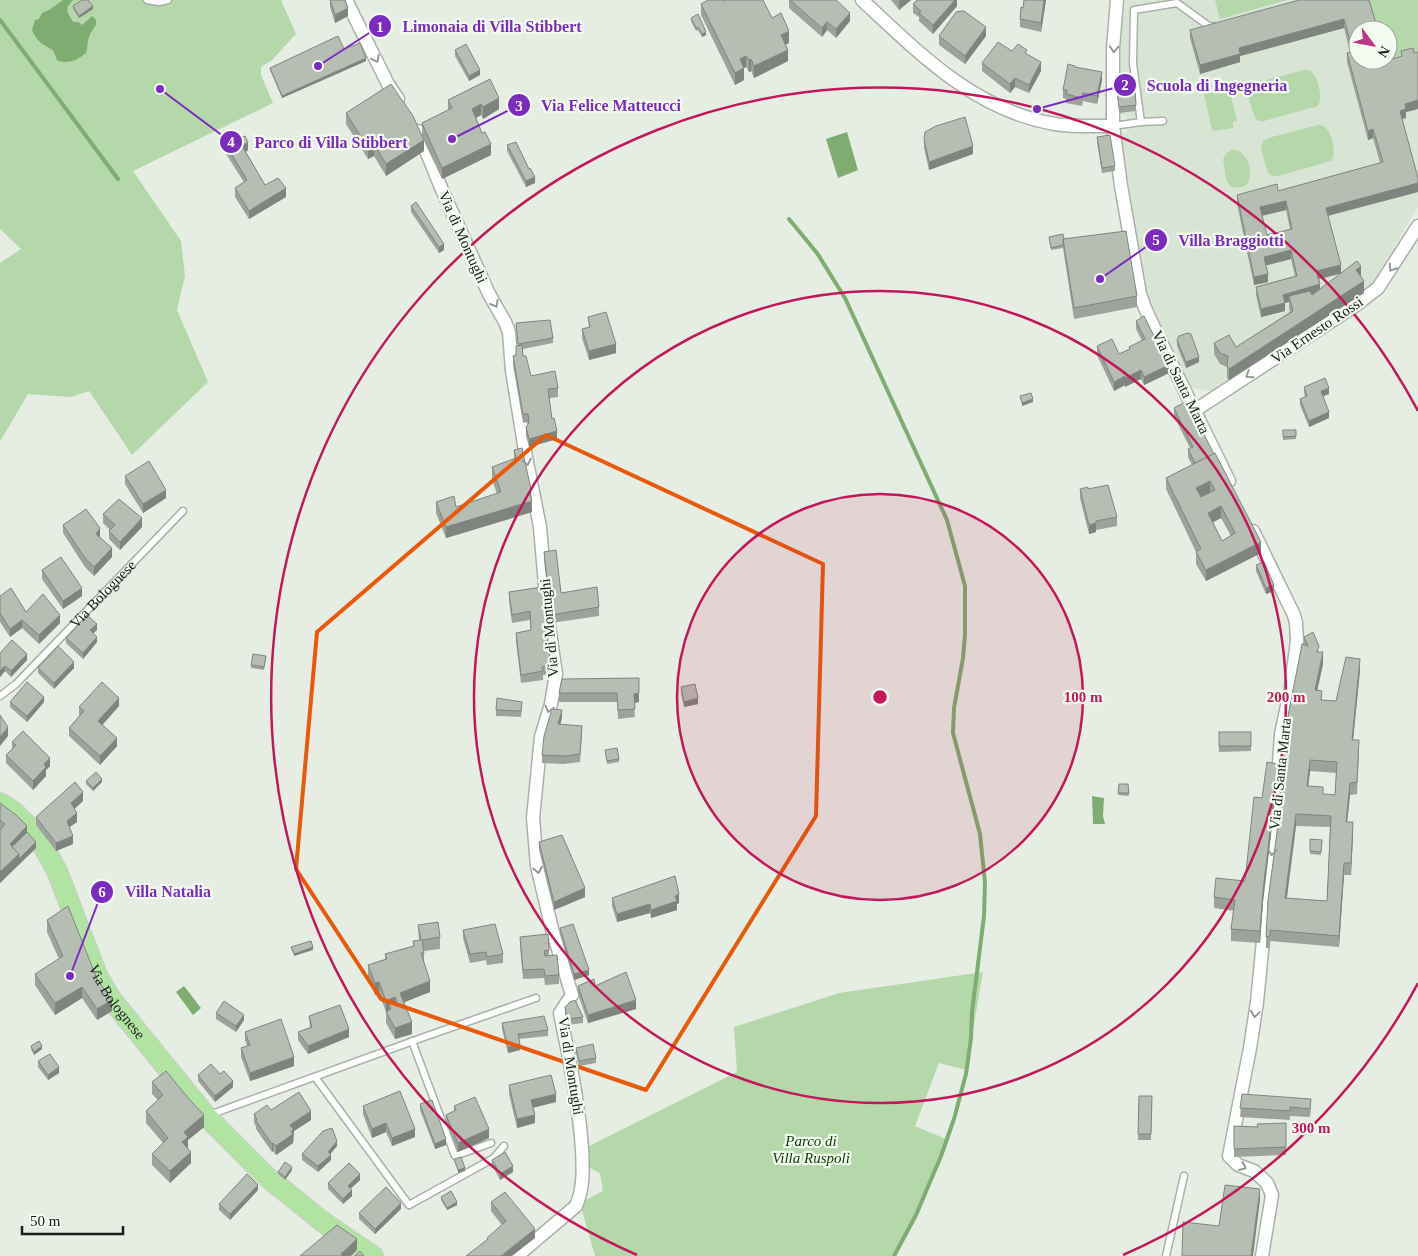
<svg xmlns="http://www.w3.org/2000/svg" width="1418" height="1256" font-family="Georgia,serif">
<style>
.built{fill:#d8e5d4;fill-rule:evenodd}
.green{fill:#b4d8aa}
.water{fill:#7eac71}
.lines{fill:none;stroke-linecap:round;stroke-linejoin:round}
.stream{stroke:#7eac71;stroke-width:4}
.lane-casing{stroke:#aab1a8;stroke-width:9}
.street-casing{stroke:#aab1a8;stroke-width:15}
.primary-casing{stroke:#cdcdcc;stroke-width:22}
.lane{stroke:#fff;stroke-width:6}
.street{stroke:#fff;stroke-width:12}
.primary{stroke:#b1e4a2;stroke-width:20}
.wall{fill:#9da39b;fill-rule:evenodd}
.shaded-wall{fill:#7f857e}
.building{fill:#b6beb4;stroke:#7f857e;fill-rule:evenodd}
.oneway{stroke:#989998}
.marked{fill:none;stroke:#e8590c;stroke-width:4;stroke-linejoin:round}
.ring{fill:none;stroke:#c2185b;stroke-width:2.5}
.labels{text-anchor:middle;dominant-baseline:central;stroke-width:4.5;stroke-linejoin:round;paint-order:stroke}
.street-label{font-size:15px;fill:#1a1d19;stroke:#f3fbf1}
.park-label{font-size:15px;font-style:italic;fill:#0c3a00;stroke:#f3fbf1}
.centre{fill:#c2185b;stroke:#f3fbf1;stroke-width:2.5}
.ring-label{font-size:15px;text-anchor:middle;font-weight:bold;fill:#c2185b;stroke:#f3fbf1;stroke-width:4.5;stroke-linejoin:round;paint-order:stroke}
.leader{fill:none;stroke:#7b2cbf;stroke-width:2}
.callout-dot{fill:#7b2cbf;stroke:#f3fbf1;stroke-width:2}
.mark-label{font-size:15px;text-anchor:middle;font-weight:bold;fill:#fff}
.callout-label{font-size:16px;text-anchor:middle;font-weight:bold;fill:#7b2cbf;stroke:#f3fbf1;stroke-width:4.5;stroke-linejoin:round;paint-order:stroke}
</style>
<rect width="100%" height="100%" fill="#e6eee4"/>
<path class="built" d="M1122 0H1418V207L1373 283 1214 391 1191 388 1144 292 1134 242 1120 135 1127 132 1128 124 1126 116 1118 113ZM1358 30H1388V60H1358Z"/>
<g class="green">
<path d="M0 0H281L296 34 272 60 261 67V75L273 103 133 171 181 241 185 276 177 310 208 382 132 455 89 391 71 397 28 394 1 440 0 439V263L21 249 0 229Z"/>
<path d="M1215 0H1287L1220 19Z"/>
<path d="M1367 0H1418V60H1388V30H1375Z"/>
<path d="M1304 70 1311 71C1318 78 1323 97 1318 106L1264 121H1259L1255 118 1247 94 1249 86 1255 83Z"/>
<path d="M1229 88 1237 121 1233 122V128L1214 131 1212 130 1204 94Z"/>
<path d="M1318 125 1324 126C1332 133 1337 152 1331 161L1278 176H1273L1268 173 1261 149 1263 141 1268 138Z"/>
<path d="M1233 149C1255 153 1258 197 1230 186L1226 180 1223 159 1227 153Z"/>
<path d="M983 972 966 1070 939 1063 915 1126 946 1139 913 1219 892 1256H595L580 1203 603 1191 600 1173 586 1166 585 1148 737 1072 734 1027 839 993Z"/>
</g>
<g class="water">
<path d="M63 0H73L68 6 67 11 73 22H78L82 25 92 16C102 23 92 28 89 37 87 42 88 47 86 53 77 60 68 65 57 60L53 50C43 45 36 41 32 30L35 20 39 19 42 13 49 10Z"/>
<path d="M847 132 858 170 838 178 826 139Z"/>
<path d="M1092 796 1104 798 1103 816 1105 824H1093Z"/>
<path d="M184 986 201 1008 193 1015 176 992Z"/>
</g>
<g class="lines">
<g class="stream">
<path d="M0 20 118 179"/>
<path d="M789 219 817 253 845 298 947 520 965 586V635L963 658 954 708 953 733 980 834 985 883 984 916 972 1012 971 1038 966 1074 954 1119 941 1156 916 1215 894 1256"/>
</g>
<g class="lane-casing">
<g id="lane">
<path d="M147 0 159 2 168 0"/>
<path d="M1141 122 1133 64 1134 10 1177 3 1210 27 1214 26"/>
<path d="M1113 126 1141 122 1163 121"/>
<path id="s1" d="M0 696 16 684 183 511"/>
<path d="M412 1041 455 1156 491 1143"/>
<path d="M315 1077 409 1205 494 1158 504 1146"/>
<path d="M209 1115 427 1036 536 998"/>
<path d="M1166 1256 1184 1176"/>
</g>
</g>
<g class="street-casing">
<g id="street">
<path d="M346 0 388 84 398 99"/>
<path d="M862 0C919 53 975 111 1055 124 1074 127 1094 126 1113 126"/>
<path d="M1117 0 1113 48V126L1121 186 1140 294 1145 308 1156 332 1229 481"/>
<path d="M418 131 442 190 489 294 505 322 509 332 512 371 526 457 540 527 548 619 556 674 551 704 541 737 533 818 537 866 552 929 572 995 560 1013C569 1058 579 1103 582 1149 583 1168 584 1188 576 1206L517 1256"/>
<path d="M1194 411 1356 305 1378 288 1418 226"/>
<path d="M1253 531 1294 615 1296 623 1297 640 1291 687 1281 734 1276 807 1257 1002 1250 1048 1229 1156 1238 1165 1254 1171 1267 1183 1272 1195 1262 1256"/>
</g>
</g>
<g class="primary-casing">
<g id="primary">
<path id="s2" d="M0 803 14 812 37 835 57 871 97 975 111 999 206 1116 266 1176 323 1222 373 1256"/>
</g>
</g>
<use href="#lane" class="lane"/>
<use href="#street" class="street"/>
<use href="#primary" class="primary"/>
</g>
<g class="wall">
<path d="M330 0H345L348 16 335 23 330 7Z"/>
<path d="M789 0H836L850 21 836 38 827 30 822 37 789 8Z"/>
<path d="M891 0H911L899 10Z"/>
<path d="M957 0V6L933 34 919 21V17L913 13V4Z"/>
<path d="M1046 0 1041 32 1020 27V19L1023 8Z"/>
<path d="M1369 0 1358 60 1393 59 1401 56V51L1414 53 1418 52V109L1406 112V118L1402 119 1418 178V192L1328 216 1341 273 1361 277 1364 293 1229 380 1227 378V367L1220 364 1214 354V343L1236 347 1290 312 1289 308V302L1285 303V311L1261 317 1256 295V287L1295 276 1291 259 1266 265 1268 282 1254 285 1237 204V195L1278 191 1380 163 1373 138 1368 140 1347 62V53L1350 52 1344 28 1240 56V62L1200 74 1190 38V30ZM1286 210 1290 229 1267 235 1262 216ZM1340 274 1320 289 1319 279Z"/>
<path d="M723 1 772 18 789 43 786 44 788 61 754 78 751 71 749 72 746 67 744 68V80L735 85 701 15V4Z"/>
<path d="M73 6 93 9 79 18 73 9Z"/>
<path d="M691 18 706 35 702 37 698 30 696 31 691 21Z"/>
<path d="M939 36H986L965 64 939 45Z"/>
<path d="M455 50 480 75 469 81 455 56Z"/>
<path d="M1012 51 1027 54 1041 71 1029 93 1015 87 1010 93 982 71V63Z"/>
<path d="M366 61 282 98 270 70V68Z"/>
<path d="M1075 67 1102 80 1097 104 1083 101 1082 106 1066 103V99L1063 98V90Z"/>
<path d="M490 79 499 109 483 119 481 115 476 118 491 155 442 179 424 141V151L386 176 374 156 368 159 346 124V113L422 134V123L448 110V100Z"/>
<path d="M1117 91 1136 105V111L1119 113Z"/>
<path d="M1097 137 1115 166V171L1102 173 1097 142Z"/>
<path d="M924 139 973 154 929 170 924 148Z"/>
<path d="M226 145 248 150 246 152 265 185 286 197 249 219 235 197V188L244 182 226 154Z"/>
<path d="M507 145 535 183 526 187 507 151Z"/>
<path d="M411 206 444 250 439 253 411 212Z"/>
<path d="M1049 237 1064 239 1137 296V307L1074 319 1063 248 1051 250Z"/>
<path d="M588 317 616 353 589 360 582 338V329L589 327Z"/>
<path d="M1136 321 1154 336 1167 361 1169 373 1144 385 1141 379 1125 387V385L1114 391 1097 355V346L1119 354 1129 349V347L1142 341 1136 329Z"/>
<path d="M516 323 553 338V343L523 349V356L531 376 558 388V397L549 398 552 419 557 439 529 447 526 436V427L528 425V422L523 423 513 365V356L516 355 518 345Z"/>
<path d="M1177 340 1199 362 1186 368 1177 346Z"/>
<path d="M1304 387 1329 394 1323 396 1329 418 1309 427 1300 405V399L1305 397 1304 392Z"/>
<path d="M1174 408 1261 553 1206 581 1196 564V552L1166 489V478L1192 465 1188 457V449L1190 448 1174 416ZM1221 518 1231 536 1222 541 1213 522Z"/>
<path d="M1283 430H1296V439L1283 440Z"/>
<path d="M514 450 531 498 532 512 446 538 436 513V502L456 507 497 494 492 479V467L514 459Z"/>
<path d="M125 476 166 498 143 513 125 484Z"/>
<path d="M1080 489H1088L1117 517V526L1096 530V532L1089 534 1080 498Z"/>
<path d="M103 514 142 527 120 550 109 539V531L110 530 103 523Z"/>
<path d="M63 525 100 536V537L112 557 94 576 85 567 63 533Z"/>
<path d="M544 552 561 593 599 607V616L551 623 544 560Z"/>
<path d="M1256 565 1274 591 1266 594 1256 571Z"/>
<path d="M42 570 82 596 63 609 42 579Z"/>
<path d="M542 587 551 665V674L543 675V680L521 683 516 642V633L531 630 530 620 512 623 509 601V592Z"/>
<path d="M0 596 26 612 60 623 39 644 22 628 10 637 0 622Z"/>
<path d="M97 630 93 633 97 642 83 659 66 643V638Z"/>
<path d="M1304 637 1319 652 1323 664 1317 690 1322 700 1336 701 1360 670 1353 740 1359 752 1357 794 1350 795 1347 822 1353 834 1351 875H1344L1339 947 1270 941V948H1266V937L1304 645ZM1310 771 1336 773 1335 795 1323 794 1308 786ZM1296 826 1330 827 1327 901 1287 898Z"/>
<path d="M0 653 27 660 11 677 5 671 0 677Z"/>
<path d="M266 659 264 670 251 668V665Z"/>
<path d="M38 668H74L54 689 38 673Z"/>
<path d="M639 678V702L634 703 635 717 618 719 617 702H559V693Z"/>
<path d="M681 687 698 704 684 707 681 693Z"/>
<path d="M10 702H44L27 722 10 707Z"/>
<path d="M119 706 102 725 117 746 100 765 69 736V728L79 716V707Z"/>
<path d="M522 707 521 717 496 716V710Z"/>
<path d="M562 718 560 724 582 734 580 762 564 764 542 763V755Z"/>
<path d="M1219 732H1251V751L1219 752Z"/>
<path d="M12 742 50 766 46 770V776L33 790 6 763V755L12 749Z"/>
<path d="M605 750 619 759V762L607 764Z"/>
<path d="M1278 775 1263 902 1260 943 1231 941V929L1234 911 1214 908V897L1245 881 1262 798Z"/>
<path d="M86 781 102 782 93 791 86 784Z"/>
<path d="M1119 784H1128L1129 796 1118 795Z"/>
<path d="M83 801 74 809 77 822 69 827 73 844 56 851 36 825V817Z"/>
<path d="M0 803 27 832 36 848 0 883Z"/>
<path d="M1310 839 1322 840 1321 855 1310 854Z"/>
<path d="M539 842 585 897 554 910 539 850Z"/>
<path d="M612 898 679 903 677 904V910L651 918 650 913 617 922 612 906Z"/>
<path d="M47 920 97 979 112 1011 97 1020 82 998 55 1015 35 985V974L59 959 47 932Z"/>
<path d="M418 925 440 937V949L424 951V963L430 992 404 1002 412 1034 395 1039 386 1023V1012L379 993 375 995 368 977V965L385 959V954L413 946V941L419 940Z"/>
<path d="M560 928 589 975 574 980 560 934Z"/>
<path d="M463 930 503 954V963L487 965 486 960 470 963 463 938Z"/>
<path d="M520 937 549 950V956L559 975V984L545 985 544 978 523 979 520 946Z"/>
<path d="M578 986H595L636 1009 588 1023 578 994Z"/>
<path d="M565 1007 583 1017V1023L567 1025 565 1013Z"/>
<path d="M216 1013 244 1020 236 1032 216 1019Z"/>
<path d="M309 1016 349 1037 308 1054 298 1040V1032L310 1028Z"/>
<path d="M502 1023 548 1030V1036L519 1039 520 1050 508 1053 502 1029Z"/>
<path d="M245 1032 294 1066 250 1081 241 1057V1048L247 1046 245 1040Z"/>
<path d="M31 1046 42 1049 34 1055 31 1049Z"/>
<path d="M576 1048 596 1058V1063L579 1066 576 1053Z"/>
<path d="M38 1061 59 1073 48 1080 38 1067Z"/>
<path d="M220 1074 233 1087 215 1102 198 1081V1075Z"/>
<path d="M152 1082 204 1127 188 1140V1149L191 1163 170 1183 152 1165V1154L163 1143 146 1123V1111L158 1100 152 1094Z"/>
<path d="M509 1085 556 1102 533 1108 535 1123 517 1128 509 1094Z"/>
<path d="M1242 1094 1311 1108 1310 1117 1290 1116V1120L1240 1117Z"/>
<path d="M1139 1096H1152L1151 1140H1138Z"/>
<path d="M420 1104 446 1145 435 1149 420 1110Z"/>
<path d="M363 1106 415 1137 392 1146 386 1132 372 1138 363 1114Z"/>
<path d="M454 1106 489 1138 458 1152 446 1123V1115L454 1111Z"/>
<path d="M271 1110 311 1120 294 1131 293 1143 276 1155 273 1151 272 1152 256 1129V1126L254 1123V1114Z"/>
<path d="M1286 1123V1155L1234 1157V1126L1258 1127Z"/>
<path d="M337 1146 330 1154 331 1160 318 1172 302 1160V1154Z"/>
<path d="M492 1160 513 1172 500 1180 492 1165Z"/>
<path d="M292 1170 285 1180 278 1174V1172Z"/>
<path d="M360 1180 350 1189 352 1196 343 1204 328 1189V1183Z"/>
<path d="M258 1190 230 1220 219 1210V1204Z"/>
<path d="M441 1197 457 1205 447 1210 441 1200Z"/>
<path d="M491 1202 535 1238 487 1239V1238L502 1225 491 1211Z"/>
<path d="M401 1209 375 1234 359 1219V1213Z"/>
</g>
<g class="shaded-wall">
<path d="M900 0H911L899 10V1Z"/>
<path d="M955 0H957V6L933 34V25Z"/>
<path d="M1044 0H1046L1041 32V23Z"/>
<path d="M93 6V9L79 18V16Z"/>
<path d="M348 8V16L335 23V15Z"/>
<path d="M850 13V21L836 38V29Z"/>
<path d="M1344 19V28L1240 56V62L1200 74V65L1239 48Z"/>
<path d="M827 22V30L822 37V28Z"/>
<path d="M986 27V36L965 64V56Z"/>
<path d="M789 31V43L781 47V35Z"/>
<path d="M706 32V35L702 37V34Z"/>
<path d="M788 50V61L754 78V66Z"/>
<path d="M746 56V67L740 70V59Z"/>
<path d="M366 58V61L282 98V96Z"/>
<path d="M751 59V71L749 72V60Z"/>
<path d="M1041 62V71L1029 93V85Z"/>
<path d="M744 68V80L735 85V73Z"/>
<path d="M480 70V75L469 81V76Z"/>
<path d="M1102 72V80L1097 104V96Z"/>
<path d="M1015 78V87L1010 93V84Z"/>
<path d="M499 98V109L483 119V107Z"/>
<path d="M1418 100V109L1406 112V118L1400 119V111L1405 104Z"/>
<path d="M481 104V115L472 120V109Z"/>
<path d="M1373 129V138L1368 140V131Z"/>
<path d="M424 140V151L386 176V164Z"/>
<path d="M248 142V150L242 155V146Z"/>
<path d="M374 144V156L368 159V148Z"/>
<path d="M491 144V155L442 179V168Z"/>
<path d="M973 146V154L929 170V162Z"/>
<path d="M535 177V183L526 187V181Z"/>
<path d="M1418 183V192L1326 216V208Z"/>
<path d="M286 188V197L249 219V211Z"/>
<path d="M1286 201V210L1260 216V207Z"/>
<path d="M444 244V250L439 253V247Z"/>
<path d="M1291 250V259L1264 266V257Z"/>
<path d="M1341 265V273L1316 280V271Z"/>
<path d="M1361 266V277L1356 270Z"/>
<path d="M1268 274V282L1254 285V277Z"/>
<path d="M1364 281V293L1229 380V369Z"/>
<path d="M1320 284V293L1290 301 1289 296V302L1285 303V311L1261 317V309L1283 295Z"/>
<path d="M616 344V353L589 360V351Z"/>
<path d="M1167 357V365H1169V373L1144 385V377Z"/>
<path d="M1199 357V362L1186 368V362Z"/>
<path d="M1141 370V379L1125 387V378Z"/>
<path d="M1125 376V385L1114 391V382Z"/>
<path d="M1329 388V394L1321 397V391Z"/>
<path d="M1033 399V402L1022 406V403Z"/>
<path d="M1329 412V418L1309 427V421Z"/>
<path d="M557 431V439L529 447V439Z"/>
<path d="M1210 481V492L1196 499V488Z"/>
<path d="M531 489 532 512 446 538V527Z"/>
<path d="M166 490V498L143 513V504Z"/>
<path d="M1221 506V518L1208 525V513Z"/>
<path d="M142 518V527L120 550V542Z"/>
<path d="M1096 523V532L1089 534V525Z"/>
<path d="M100 528V536L96 542V534Z"/>
<path d="M1261 542V553L1206 581V570Z"/>
<path d="M112 548V557L94 576V567Z"/>
<path d="M1274 585V591L1266 594V588Z"/>
<path d="M82 588V596L63 609V601Z"/>
<path d="M60 615V623L39 644V635Z"/>
<path d="M22 620V628L10 637V629Z"/>
<path d="M97 624V630L90 636V630Z"/>
<path d="M97 637V642L83 659V653Z"/>
<path d="M1323 652V664L1315 701V690Z"/>
<path d="M27 654V660L11 677V671Z"/>
<path d="M1360 659V670L1352 751V740Z"/>
<path d="M74 662V668L54 689V683Z"/>
<path d="M5 666V671L0 677V671Z"/>
<path d="M639 693V702L634 703V694Z"/>
<path d="M44 697V702L27 722V716Z"/>
<path d="M119 698V706L98 730V721Z"/>
<path d="M698 698V704L684 707V702Z"/>
<path d="M562 710V718L558 733V724Z"/>
<path d="M8 727V736L0 746V737Z"/>
<path d="M117 738V746L100 765V756Z"/>
<path d="M50 758V766L46 770V776L33 790V781L44 764Z"/>
<path d="M1310 760V771L1307 797V786Z"/>
<path d="M1278 764V775L1263 902 1260 943V931L1263 890Z"/>
<path d="M102 779V782L93 791V788Z"/>
<path d="M1350 783V795L1346 833V822Z"/>
<path d="M83 792V801L71 812V803Z"/>
<path d="M77 813V822L67 829V821Z"/>
<path d="M1296 814V826L1285 910V898Z"/>
<path d="M1353 822V834L1351 875V863Z"/>
<path d="M27 826V837L10 850V844Z"/>
<path d="M73 836V844L56 851V843Z"/>
<path d="M36 842V848L0 883V872L19 854Z"/>
<path d="M1344 863V875L1339 947V936Z"/>
<path d="M585 888V897L554 910V902Z"/>
<path d="M679 894V903L677 904V910L651 918V910L675 896Z"/>
<path d="M650 904V913L617 922V914Z"/>
<path d="M313 947V950L294 956V954Z"/>
<path d="M589 970V975L574 980V974Z"/>
<path d="M430 981V992L400 1004V993Z"/>
<path d="M379 982V993L375 995V983Z"/>
<path d="M82 987V998L55 1015V1003Z"/>
<path d="M395 997V1009L389 1004V1011L386 1012V1001Z"/>
<path d="M112 1000V1011L97 1020V1009Z"/>
<path d="M636 1000V1009L588 1023V1015Z"/>
<path d="M244 1015V1020L236 1032V1026Z"/>
<path d="M412 1022V1034L395 1039V1028Z"/>
<path d="M349 1029V1037L308 1054V1046Z"/>
<path d="M520 1044V1050L508 1053V1047Z"/>
<path d="M42 1046V1049L34 1055V1052Z"/>
<path d="M294 1057V1066L250 1081V1073Z"/>
<path d="M59 1067V1073L48 1080V1075Z"/>
<path d="M233 1081V1087L215 1102V1096Z"/>
<path d="M556 1094V1102L531 1108V1100Z"/>
<path d="M311 1111V1120L294 1131 293 1143 276 1155V1146L290 1125Z"/>
<path d="M204 1115V1127L188 1140V1149L182 1142 184 1132Z"/>
<path d="M535 1115V1123L517 1128V1119Z"/>
<path d="M386 1123V1132L372 1138V1129Z"/>
<path d="M415 1129V1137L392 1146V1138Z"/>
<path d="M489 1129V1138L458 1152V1143Z"/>
<path d="M446 1139V1145L435 1149V1144Z"/>
<path d="M337 1141V1146L328 1157 331 1155V1160L318 1172V1166L328 1152Z"/>
<path d="M273 1143V1151L272 1152V1144Z"/>
<path d="M191 1152V1163L170 1183V1171Z"/>
<path d="M513 1166V1172L500 1180V1174Z"/>
<path d="M292 1167V1170L285 1180V1177Z"/>
<path d="M465 1168V1171L458 1173V1170Z"/>
<path d="M360 1174V1180L348 1191V1186Z"/>
<path d="M258 1185V1190L230 1220V1214Z"/>
<path d="M1260 1189V1200L1253 1256H1251Z"/>
<path d="M352 1190V1196L343 1204V1199Z"/>
<path d="M457 1202V1205L447 1210V1208Z"/>
<path d="M401 1203V1209L375 1234V1229Z"/>
<path d="M535 1229V1238L512 1256H501Z"/>
<path d="M357 1239V1250L351 1256H341V1254Z"/>
</g>
<g class="building">
<path d="M82 0H88L93 6 79 16 73 6Z"/>
<path d="M330 0H345L348 8 335 15Z"/>
<path d="M708 0H722L723 1 725 0H763L772 18 781 13 789 31 781 35 788 50 754 66 751 59 749 60 746 56 740 59 744 68 735 73 701 4Z"/>
<path d="M790 0H836L850 13 836 29 827 22 822 28Z"/>
<path d="M917 0H955L933 25 919 13 921 11 913 4Z"/>
<path d="M1024 0H1044L1041 23 1020 19 1021 7 1023 8Z"/>
<path d="M1299 0H1369L1378 30H1358V60H1388V54L1392 53 1393 59 1402 56 1401 51 1413 48 1414 53 1418 52V100L1405 104 1406 109 1400 111 1418 178V183L1326 208 1341 265 1316 271 1320 284 1283 295 1285 303 1261 309 1256 287 1297 276 1291 250 1264 257 1268 274 1254 277 1237 195 1277 184 1278 191 1383 162 1373 129 1368 131 1347 53 1353 51 1344 19 1239 48 1240 54 1200 65 1190 30ZM1286 201 1292 229 1267 235 1260 207Z"/>
<path d="M961 11H964L986 27 965 56 939 36 956 12Z"/>
<path d="M698 14 706 32 702 34 698 27 696 28 691 18Z"/>
<path d="M338 36 344 49 360 43 366 58 282 96 270 68Z"/>
<path d="M998 42 1012 51 1018 44 1027 50 1025 53 1041 62 1029 85 1015 78 1010 84 982 63Z"/>
<path d="M466 44 480 70 469 76 455 50Z"/>
<path d="M1068 64 1075 66V67L1102 72 1097 96 1083 93 1082 98 1066 94 1067 90H1063Z"/>
<path d="M490 79 499 98 483 107 481 104 472 109 482 133 485 132 491 144 442 168 422 123 452 108 448 100Z"/>
<path d="M391 84 413 116 424 140 386 164 374 144 368 148 346 113Z"/>
<path d="M1135 89 1136 105 1119 107 1117 91Z"/>
<path d="M965 117 973 146 929 162 924 139 925 132 936 126Z"/>
<path d="M1110 135 1115 166 1102 168 1097 137Z"/>
<path d="M245 136 248 142 242 146 265 185 278 178 286 188 249 211 235 188 247 180 226 145Z"/>
<path d="M516 142 529 169 530 168 535 177 526 181 507 145Z"/>
<path d="M416 202 444 244 439 247 411 206Z"/>
<path d="M1126 231 1137 296 1074 308 1063 239Z"/>
<path d="M1063 234 1064 239H1063V245L1051 248 1049 237Z"/>
<path d="M1357 261 1361 266 1356 270 1364 281 1229 369 1227 366 1228 356 1220 353 1214 343 1229 335 1236 347 1293 311 1289 296 1310 291 1312 295Z"/>
<path d="M606 312 616 344 589 351 582 329 590 327 588 317Z"/>
<path d="M1144 316 1154 336 1156 335 1167 357 1166 358 1169 365 1144 377 1141 370 1125 378V376L1114 382 1097 346 1112 339 1119 354 1130 349 1129 347 1145 339 1136 321Z"/>
<path d="M550 320 553 338 518 344 516 323Z"/>
<path d="M1188 333 1191 334 1199 357 1186 362 1177 340 1179 336Z"/>
<path d="M522 345 523 356H526L531 376 555 371 558 388 548 389 552 419 554 418 557 431 529 439 526 427 529 423 528 414H523L513 356 516 355V346Z"/>
<path d="M1325 378 1329 388 1321 391 1329 412 1309 421 1300 399 1307 396 1304 387Z"/>
<path d="M1031 393 1033 399 1022 403 1020 396Z"/>
<path d="M1187 401 1214 454 1195 463 1188 449 1193 447 1174 408Z"/>
<path d="M1283 430H1296V436L1283 437Z"/>
<path d="M522 448 531 489 529 491 532 501 446 527 436 502 454 496 456 507 501 492 492 467 516 458 514 450Z"/>
<path d="M1215 453 1261 542 1206 570 1196 552 1201 549 1166 478ZM1210 481 1215 490 1201 497 1196 488ZM1221 506 1235 533 1222 541 1208 513Z"/>
<path d="M149 461 166 490 143 504 125 476Z"/>
<path d="M1108 485 1117 517 1096 521V523L1089 525 1080 489 1088 487V489Z"/>
<path d="M119 499 142 518 120 542 109 531 115 525 103 514Z"/>
<path d="M86 509 100 528 96 534 112 548 94 567 85 558 63 525Z"/>
<path d="M556 550 561 593 597 587 599 607 551 615 544 552Z"/>
<path d="M61 557 82 588 63 601 42 570Z"/>
<path d="M1264 562 1274 585 1266 588 1256 565Z"/>
<path d="M542 587 551 665 542 667 543 671 521 675 516 633 531 630 530 611 512 615 509 592Z"/>
<path d="M11 588 26 612 43 594 60 615 39 635 22 620 10 629 0 613V596Z"/>
<path d="M87 615 97 624 90 630 97 637 83 653 66 638Z"/>
<path d="M1313 632 1319 646 1317 652H1323L1315 690 1322 691 1321 700 1336 701 1346 657 1360 659 1352 740H1359L1357 782 1350 783 1346 822H1353L1351 863H1344L1339 936 1270 930V936L1266 937 1268 900 1279 817 1282 759 1288 716 1302 644 1308 646 1304 637ZM1310 760 1337 762 1335 795 1323 794V787L1307 786ZM1296 814 1331 816 1327 901 1285 898Z"/>
<path d="M12 640 27 654 11 671 5 666 0 671V653Z"/>
<path d="M58 646 74 662 54 683 38 668Z"/>
<path d="M253 654 266 656 264 667 251 665Z"/>
<path d="M639 678V693L634 694 635 709 618 710 617 693H559L562 679Z"/>
<path d="M27 682 44 697 27 716 10 702Z"/>
<path d="M102 682 119 698 98 721 117 738 100 756 69 728 84 711 79 707Z"/>
<path d="M695 684 698 698 684 702 681 687Z"/>
<path d="M497 698 522 702 521 711 496 710Z"/>
<path d="M552 709 562 710 558 724 582 726 580 754 564 756 542 755 544 736Z"/>
<path d="M0 715 8 727 0 737Z"/>
<path d="M23 731 50 758 44 764 46 767 33 781 6 755 16 745 12 742Z"/>
<rect x="1219" y="732" width="32" height="14"/>
<path d="M617 748 619 759 607 761 605 750Z"/>
<path d="M1267 762 1278 764 1263 890 1260 931 1231 929 1235 900 1214 897 1216 878 1245 881 1254 797 1262 798Z"/>
<path d="M96 772 102 779 93 788 86 781Z"/>
<path d="M75 782 83 792 71 803 77 813 67 821 73 836 56 843 36 817Z"/>
<path d="M1119 784H1128L1129 793H1118Z"/>
<path d="M0 803 16 815 27 826 10 844 19 854 0 872V830L5 824 0 820Z"/>
<path d="M27 832 36 842 19 859V854L12 847Z"/>
<path d="M562 835 585 888 554 902 539 842Z"/>
<path d="M1310 839 1322 840 1321 852 1310 851Z"/>
<path d="M675 876 679 894 675 896 677 901 651 910 650 904 617 914 612 898Z"/>
<path d="M68 906 97 979 112 1000 97 1009 82 987 55 1003 35 974 63 956 47 920Z"/>
<path d="M438 922 440 937 422 940 424 953H421L430 981 400 993 412 1022 395 1028 386 1012 391 1009 389 1004 397 1001 395 997 386 1001 379 982 375 983 368 965 387 959 385 954 414 946 413 941 421 940 418 925Z"/>
<path d="M495 924 503 954 487 957 486 952 470 954 463 930Z"/>
<path d="M573 924 589 970 574 974 560 928Z"/>
<path d="M548 934 549 950 544 951 545 956 557 955 559 975 545 976 544 969 523 970 520 937Z"/>
<path d="M311 941 313 947 294 954 291 947Z"/>
<path d="M626 972 636 1000 588 1015 578 986 594 979 595 986Z"/>
<path d="M575 1000 583 1017 567 1019 565 1007 570 1002Z"/>
<path d="M224 1001 244 1015 236 1026 216 1013Z"/>
<path d="M340 1005 349 1029 308 1046 298 1032 312 1027 309 1016Z"/>
<path d="M544 1016 548 1030 518 1034 520 1044 508 1047 502 1023Z"/>
<path d="M281 1019 294 1057 250 1073 241 1048 250 1045 245 1032Z"/>
<path d="M39 1041 42 1046 34 1052 31 1046Z"/>
<path d="M593 1044 596 1058 579 1061 576 1048Z"/>
<path d="M50 1054 59 1067 48 1075 38 1061Z"/>
<path d="M211 1064 220 1074 224 1071 233 1081 215 1096 198 1075Z"/>
<path d="M166 1071 189 1099 204 1115 184 1132 188 1137 182 1142 191 1152 170 1171 152 1154 168 1138 146 1111 163 1095 152 1082Z"/>
<path d="M551 1075 556 1094 531 1100 535 1115 517 1119 509 1085Z"/>
<path d="M400 1091 415 1129 392 1138 386 1123 372 1129 363 1106Z"/>
<path d="M299 1092 311 1111 290 1125 294 1130 291 1131 293 1134 276 1146 273 1143 272 1144 256 1121 257 1119 254 1114 267 1105 271 1110Z"/>
<path d="M1242 1094 1311 1099 1310 1109 1290 1107V1111L1240 1108Z"/>
<path d="M1139 1096H1152L1151 1134H1138Z"/>
<path d="M475 1097 489 1129 458 1143 446 1115 456 1110 454 1106Z"/>
<path d="M432 1100 446 1139 435 1144 420 1104Z"/>
<path d="M1286 1123V1147L1234 1149V1126L1258 1127 1257 1124Z"/>
<path d="M332 1128 337 1141 328 1152 331 1155 318 1166 302 1154 323 1131Z"/>
<path d="M505 1152 513 1166 500 1174 492 1160Z"/>
<path d="M461 1157 465 1168 458 1170 454 1159Z"/>
<path d="M285 1162 292 1167 285 1177 278 1172Z"/>
<path d="M349 1163 360 1174 348 1186 352 1190 343 1199 328 1183Z"/>
<path d="M247 1174 258 1185 230 1214 219 1204Z"/>
<path d="M1225 1185 1260 1189 1251 1256H1182L1183 1222 1219 1226Z"/>
<path d="M386 1187 401 1203 375 1229 359 1213Z"/>
<path d="M451 1191 457 1202 447 1208 441 1197Z"/>
<path d="M505 1192 535 1229 501 1256H466L488 1239 487 1238 506 1221 491 1202Z"/>
<path d="M337 1225 357 1239 341 1254 343 1256H300Z"/>
<path d="M360 1251 364 1256H355Z"/>
</g>
<defs><path id="oneway-chevron" d="M-2-3.5L2.5 0L-2 3.5" fill="none" stroke-width="1.6" stroke-linecap="round" stroke-linejoin="round" transform="scale(1.25)"/></defs>
<g class="oneway">
<use href="#oneway-chevron" transform="translate(1114 49) rotate(92)"/>
<use href="#oneway-chevron" transform="translate(376 59) rotate(63)"/>
<use href="#oneway-chevron" transform="translate(1392 268) rotate(123)"/>
<use href="#oneway-chevron" transform="translate(495 304) rotate(61)"/>
<use href="#oneway-chevron" transform="translate(1249 375) rotate(147)"/>
<use href="#oneway-chevron" transform="translate(527 462) rotate(79)"/>
<use href="#oneway-chevron" transform="translate(549 709) rotate(105)"/>
<use href="#oneway-chevron" transform="translate(1272 852) rotate(96)"/>
<use href="#oneway-chevron" transform="translate(538 870) rotate(79)"/>
<use href="#oneway-chevron" transform="translate(1255 1014) rotate(98)"/>
<use href="#oneway-chevron" transform="translate(1243 1167) rotate(25)"/>
</g>
<path class="marked" d="M546 435 823 564 816 816 646 1090 381 999 296 869 317 632Z"/>
<circle cx="880" cy="697" r="203" fill="#c2185b" fill-opacity=".12"/>
<g class="ring">
<circle cx="880" cy="697" r="203"/>
<circle cx="880" cy="697" r="406"/>
<path d="M1418 983A609 609 0 0 1 1123 1255M637 1255A609 609 0 1 1 1418 411"/>
</g>
<g class="labels">
<g class="street-label">
<text transform="translate(463 237) rotate(66)">Via di Montughi</text>
<text transform="translate(1317 330) rotate(-34)">Via Ernesto Rossi</text>
<text transform="translate(1181 382) rotate(64)">Via di Santa Marta</text>
<text stroke="none"><textPath href="#s1" startOffset="145">Via Bolognese</textPath></text>
<text transform="translate(549 628) rotate(-95)">Via di Montughi</text>
<text transform="translate(1280 774) rotate(-84)">Via di Santa Marta</text>
<text stroke="none"><textPath href="#s2" startOffset="235">Via Bolognese</textPath></text>
<text transform="translate(571 1066) rotate(81)">Via di Montughi</text>
</g>
<g class="park-label">
<text x="811" y="1141">Parco di<tspan x="811" dy="17">Villa Ruspoli</tspan></text>
</g>
</g>
<circle cx="880" cy="697" r="8" class="centre"/>
<g class="ring-label">
<text x="1083" y="702">100 m</text>
<text x="1286" y="702">200 m</text>
<text x="1311" y="1133">300 m</text>
</g>
<path class="leader" d="M318 66L380 26M1037 109L1125 85M452 139L519 105M160 89L231 142M1100 279L1156 240M70 976L102 892"/>
<g class="callout-dot">
<circle cx="318" cy="66" r="5"/>
<circle cx="1037" cy="109" r="5"/>
<circle cx="452" cy="139" r="5"/>
<circle cx="160" cy="89" r="5"/>
<circle cx="1100" cy="279" r="5"/>
<circle cx="70" cy="976" r="5"/>
<circle cx="380" cy="26" r="12"/>
<circle cx="1125" cy="85" r="12"/>
<circle cx="519" cy="105" r="12"/>
<circle cx="231" cy="142" r="12"/>
<circle cx="1156" cy="240" r="12"/>
<circle cx="102" cy="892" r="12"/>
</g>
<g class="mark-label">
<text x="380" y="32">1</text>
<text x="1125" y="90">2</text>
<text x="519" y="111">3</text>
<text x="231" y="147">4</text>
<text x="1156" y="245">5</text>
<text x="102" y="897">6</text>
</g>
<g class="callout-label">
<text x="492" y="32">Limonaia di Villa Stibbert</text>
<text x="1217" y="91">Scuola di Ingegneria</text>
<text x="611" y="111">Via Felice Matteucci</text>
<text x="331" y="148">Parco di Villa Stibbert</text>
<text x="1231" y="246">Villa Braggiotti</text>
<text x="168" y="897">Villa Natalia</text>
</g>
<g transform="translate(1373 45) rotate(122)"><circle r="24" fill="#f3fbf1" stroke="#9ca29b"/>
<path d="M0-4L9 19L0 12L-9 19Z" fill="#b83782"/>
<text y="-8" font-size="14" font-weight="bold" text-anchor="middle" fill="#1a1d19">N</text>
</g>
<path d="M22 1226v8h101v-8" fill="none" stroke="#1a1d19" stroke-width="2.5"/>
<text x="30" y="1226" font-size="15" fill="#1a1d19" stroke="#f3fbf1" stroke-width="4" paint-order="stroke">50 m</text>
</svg>
